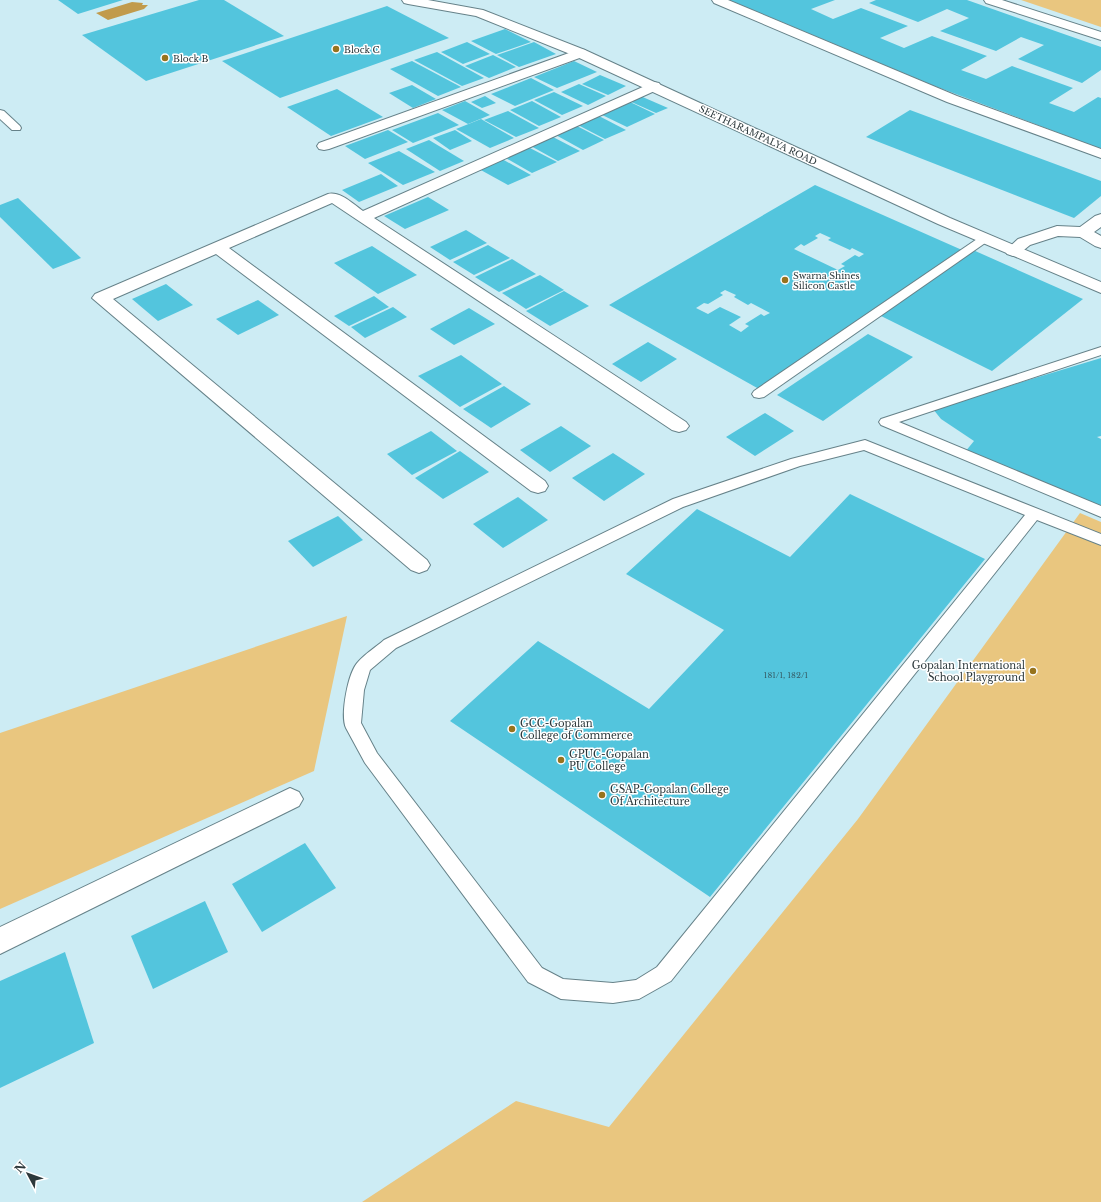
<svg xmlns="http://www.w3.org/2000/svg" width="1101" height="1202" font-family="'Libre Baskerville',serif">
<style>
.green{fill:#e9c67f}
.water{fill:#c19b4c}
.building{fill:#53c5dd;fill-rule:evenodd}
.lines{fill:none;stroke-linecap:round;stroke-linejoin:round}
.service-casing{stroke:#668289;stroke-width:2}
.minor-casing{stroke:#668289;stroke-width:2}
.tertiary-casing{stroke:#668289;stroke-width:2}
.service{fill:#fff;fill-rule:evenodd}
.minor{fill:#fff;fill-rule:evenodd}
.tertiary{fill:#fff;fill-rule:evenodd}
.poi-dot{fill:#97731d;stroke:#fff;stroke-width:1.5}
.labels{text-anchor:middle;dominant-baseline:central;stroke-width:3;stroke-linejoin:round;paint-order:stroke}
.number-label{font-size:8px;fill:#365b64}
.far-poi-label{font-size:9px;fill:#2c383b;stroke:#fff;text-anchor:start}
.far-street-label{font-size:9px;fill:#2c383b;stroke:#fff}
.poi-label{font-size:10px;fill:#2c383b;stroke:#fff;text-anchor:start}
</style>
<rect width="100%" height="100%" fill="#cdecf4"/>
<g class="green">
<path d="M1021 0H1101V27Z"/>
<path d="M1080 513 1101 522V1202H362L516 1101 609 1127 858 819Z"/>
<path d="M347 616 314 771 0 909V733Z"/>
</g>
<path class="water" d="M132 2 143 3 142 5H148L144 9 108 20 96 13Z"/>
<g class="building">
<path d="M58 0H123L78 14Z"/>
<path d="M199 0H224L284 36 146 81 82 35Z"/>
<path d="M729 0H835L811 9 833 19 861 8 908 26 880 38 904 48 932 36 987 56 961 70 986 79 1012 66 1073 88 1049 103 1074 112 1098 97 1101 98V149L932 85Z"/>
<path d="M876 0H967L1101 47V70L1082 83 1018 59 1044 45 1021 37 996 51 940 31 969 18 947 9 918 22 869 3Z"/>
<path d="M387 6 449 38 280 98 222 61Z"/>
<path d="M505 29 531 42 496 54 471 41Z"/>
<path d="M467 42 490 54 463 64 441 52Z"/>
<path d="M534 42 556 54 519 67 497 55Z"/>
<path d="M437 52 484 78 462 86 414 60Z"/>
<path d="M493 55 516 67 489 78 465 66Z"/>
<path d="M412 61 461 87 438 96 390 69Z"/>
<path d="M574 61 597 72 557 88 534 77Z"/>
<path d="M600 75 626 86 608 95 582 84Z"/>
<path d="M531 78 554 90 515 106 491 94Z"/>
<path d="M579 84 606 96 588 105 561 92Z"/>
<path d="M412 85 436 99 413 108 389 93Z"/>
<path d="M337 89 383 117 331 136 287 107Z"/>
<path d="M554 92 583 106 562 115 534 100Z"/>
<path d="M638 95 668 108 656 113 627 100Z"/>
<path d="M485 96 496 103 482 108 471 102Z"/>
<path d="M626 100 655 114 627 127 598 113Z"/>
<path d="M465 101 490 115 468 124 442 110Z"/>
<path d="M532 101 561 117 539 126 510 110Z"/>
<path d="M910 110 1101 181V196L1074 218 866 137Z"/>
<path d="M508 111 539 128 516 137 484 120Z"/>
<path d="M438 113 459 125 413 143 392 130Z"/>
<path d="M597 115 626 130 605 139 576 124Z"/>
<path d="M481 119 514 138 490 148 456 129Z"/>
<path d="M575 125 604 140 583 150 554 134Z"/>
<path d="M388 130 408 142 365 159 345 146Z"/>
<path d="M455 130 472 141 450 150 433 138Z"/>
<path d="M551 136 580 151 558 161 529 145Z"/>
<path d="M429 140 464 161 440 171 406 149Z"/>
<path d="M528 147 557 162 532 173 504 157Z"/>
<path d="M399 151 435 172 403 185 368 163Z"/>
<path d="M502 159 531 175 508 185 479 169Z"/>
<path d="M381 174 398 186 359 202 342 190Z"/>
<path d="M815 185 962 250 759 389 609 305ZM820 233 831 238 828 240 850 250 852 248 864 254 859 257 855 255 841 264 845 266 838 270 794 249 801 244 804 246 818 238 815 236ZM725 290 736 295 734 297 748 305 751 303 770 313 764 316 761 314 745 324 749 326 741 332 729 325 741 317 720 307 708 314 696 308 704 303 708 304 723 295 720 293Z"/>
<path d="M428 197 449 210 405 229 384 216Z"/>
<path d="M18 198 81 258 53 269 0 217V205Z"/>
<path d="M466 230 487 243 450 260 430 247Z"/>
<path d="M488 245 510 258 474 275 453 262Z"/>
<path d="M372 246 417 275 378 294 334 263Z"/>
<path d="M973 250 1083 299 992 371 879 315Z"/>
<path d="M512 259 536 274 499 292 475 277Z"/>
<path d="M540 275 564 290 526 309 502 293Z"/>
<path d="M166 284 193 305 158 321 132 299Z"/>
<path d="M564 291 589 306 550 326 526 311Z"/>
<path d="M374 296 389 307 349 326 334 316Z"/>
<path d="M258 300 279 315 238 335 216 319Z"/>
<path d="M393 307 407 317 365 338 351 327Z"/>
<path d="M469 308 495 324 454 345 430 329Z"/>
<path d="M868 334 913 357 823 421 777 395Z"/>
<path d="M648 342 677 359 641 382 612 364Z"/>
<path d="M461 355 502 384 460 407 418 376Z"/>
<path d="M1101 358V436L1097 437 1101 439V509L965 452 974 441 941 419 933 409Z"/>
<path d="M504 386 531 404 491 428 463 409Z"/>
<path d="M765 413 794 431 755 456 726 437Z"/>
<path d="M561 426 591 446 550 472 520 450Z"/>
<path d="M431 431 457 451 412 475 387 454Z"/>
<path d="M460 451 489 472 443 499 415 478Z"/>
<path d="M613 453 645 474 604 501 572 478Z"/>
<path d="M850 494 985 559 710 897 450 721 538 641 649 709 724 630 626 574 697 509 790 557Z"/>
<path d="M518 497 548 520 503 548 473 524Z"/>
<path d="M338 516 363 540 313 567 288 541Z"/>
<path d="M305 843 336 888 262 932 232 884Z"/>
<path d="M205 901 228 952 153 989 131 936Z"/>
<path d="M65 952 94 1043 0 1088V981Z"/>
</g>
<g class="lines">
<g class="service-casing">
<g id="service">
<path d="M0 110 4 111 20 126 21 128 20 130H12L0 119Z"/>
<path d="M984 235 988 237 990 239 988 241 764 397 759 398 754 397 752 394 754 391 980 237Z"/>
<path d="M1101 347V355L899 422 1101 506V517L881 425 879 422 881 419Z"/>
<path d="M865 440 1101 534V545L1037 520 671 981 639 999 613 1003 561 999 528 982 365 763 346 728C340 716 348 672 358 662 365 654 376 647 384 640L673 499 791 459ZM864 450 1025 515 657 967 636 980 613 983 563 979 542 968 377 753 361 723 364 690 370 670 396 648 683 507 800 466Z"/>
</g>
</g>
<g class="minor-casing">
<g id="minor">
<path d="M712 0H728L957 96 1101 149V158L947 102 714 3Z"/>
<path d="M984 0H1002L1101 32V40L986 3Z"/>
<path d="M580 49 585 50 587 53 585 56 329 149 324 150 319 149 317 146 319 143Z"/>
<path d="M654 82 659 83 661 86 659 89 374 218 686 422 689 426 686 430 679 432 672 430 332 203 229 248 545 481 548 486 545 491 538 493 531 491 216 254 113 299 427 560 430 565 427 570 419 573 411 570 92 298 95 294 328 194C340 191 353 204 363 211Z"/>
<path d="M1101 214V227L1094 232 1101 236V248L1095 246 1080 237 1058 236 1030 245 1019 254 1013 256 1007 254 1005 251 1018 239 1057 226 1080 227 1095 216Z"/>
<path d="M290 788 299 792 303 799 299 806 0 954V927Z"/>
</g>
</g>
<g class="tertiary-casing">
<path id="tertiary" d="M402 0H428L483 10 585 50 950 218 1101 282V293L938 224 575 56 476 16 408 4 404 3Z"/>
</g>
<use href="#service" class="service"/>
<use href="#minor" class="minor"/>
<use href="#tertiary" class="tertiary"/>
</g>
<g class="poi-dot">
<circle cx="336" cy="49" r="4"/>
<circle cx="165" cy="58" r="4"/>
<circle cx="785" cy="280" r="4"/>
<circle cx="1033" cy="671" r="4"/>
<circle cx="512" cy="729" r="4"/>
<circle cx="561" cy="760" r="4"/>
<circle cx="602" cy="795" r="4"/>
</g>
<g class="labels">
<g class="number-label">
<text x="786" y="675">181/1, 182/1</text>
</g>
<g class="far-poi-label">
<text x="344" y="49">Block C</text>
<text x="173" y="58">Block B</text>
<text x="793" y="275">Swarna Shines<tspan x="793" dy="10">Silicon Castle</tspan></text>
</g>
<g class="far-street-label">
<text transform="translate(758 135) rotate(25)">SEETHARAMPALYA ROAD</text>
</g>
<g class="poi-label">
<text x="1025" y="665" text-anchor="end">Gopalan International<tspan x="1025" dy="12">School Playground</tspan></text>
<text x="520" y="723">GCC-Gopalan<tspan x="520" dy="12">College of Commerce</tspan></text>
<text x="569" y="754">GPUC-Gopalan<tspan x="569" dy="12">PU College</tspan></text>
<text x="610" y="789">GSAP-Gopalan College<tspan x="610" dy="12">Of Architecture</tspan></text>
</g>
</g>
<g transform="translate(28 1174) rotate(311)" stroke="#ffffff" stroke-width="3" paint-order="stroke">
<path d="M0-3L7 15L0 10L-7 15Z" fill="#2c383b"/>
<text y="-6" font-size="11" font-weight="bold" text-anchor="middle" fill="#2c383b">N</text>
</g>
</svg>
